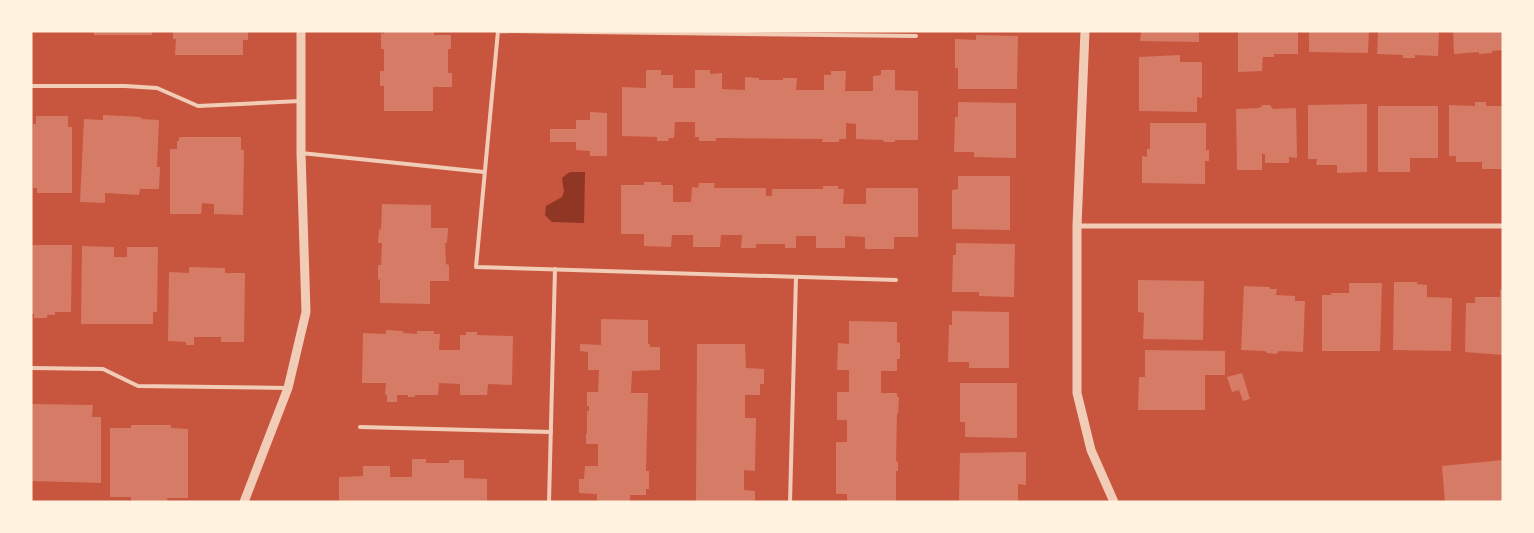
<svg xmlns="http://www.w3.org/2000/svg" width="1534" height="533" font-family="'Sofia Sans Condensed',sans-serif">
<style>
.water{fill:#8f3625}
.building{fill:#d67c66}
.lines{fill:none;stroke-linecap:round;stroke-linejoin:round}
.service{stroke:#f1ccb7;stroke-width:4}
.minor{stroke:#f1ccb7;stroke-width:5}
.tertiary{stroke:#f1ccb7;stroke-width:9}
</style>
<rect width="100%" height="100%" fill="#c8553d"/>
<path class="water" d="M571 172H585L584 223 552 222 545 215 546 206 562 197 564 192 562 178 568 173Z"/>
<g class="building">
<rect x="94" y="31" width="58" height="4"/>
<path d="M173 31H248V40H243V55H175L176 39H173Z"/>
<path d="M384 31H434V35H451V49H448V73H452V87H433V111H384V86H380V71H384V49H381V33L384 34Z"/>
<path d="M1141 31H1199V42L1140 41Z"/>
<path d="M1238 31H1298V54H1274V57H1263L1262 71 1238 72Z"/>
<path d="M1309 31H1369L1368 53 1309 52Z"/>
<path d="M1378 31H1439L1438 56 1415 55V58H1403V55L1377 54Z"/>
<path d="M1453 31H1503V50L1492 51V53L1479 54V52L1454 54Z"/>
<path d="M976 35 1018 36 1017 89H958V68H955V39L976 40Z"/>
<path d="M1180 55V62H1202V98L1197 97V112L1139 111V57Z"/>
<path d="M646 70H661V75H673V88H695V70H710V74L722 73V89L745 90V77L759 78V80H783V78H797L796 90H824V75H831V71H846L845 91H873V76L881 75V70H895V90L918 91V140H895V142H884L883 140 856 139V124L846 123V139H839V142H822L823 139 716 138V141H699V137H695V122H675L674 138H669L668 141H657V137L622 136V87L646 88Z"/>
<path d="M958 102 1016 103V158L974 157V152H954L955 117H958Z"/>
<path d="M1475 102H1486V106H1503V169H1482V162H1456V156H1449V105L1475 106Z"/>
<path d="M1367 104V172L1337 173V165H1316L1317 159H1308V105Z"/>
<path d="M1263 105H1270L1273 109 1296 108 1297 158 1289 157V163H1265V154H1262V170H1237L1236 109 1259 108Z"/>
<path d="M1378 106H1438V158H1410V172H1378Z"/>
<path d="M590 112 607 113V156H590V151L576 150V142H550V129H576V120H590Z"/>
<path d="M103 115 141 117V119L159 120 157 167H160L159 189H140L139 195 105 193V203L80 202 84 119 103 120Z"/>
<path d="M36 116H68V127H72V193H37V188H33V124H36Z"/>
<path d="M1150 123H1206V150H1209V161H1205V184L1142 183V156L1147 157V149H1150Z"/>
<path d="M179 137H241V150H244L243 215 214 214V204L202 203 201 214H170V149H177V141H179Z"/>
<path d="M958 176H1010V230L952 229V190L958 189Z"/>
<path d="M644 182H661V185H673V202H691L692 187 698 188 699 183H715L714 188H766V196H772V189H823V186H838V189H844L843 204H866V188H918V237H894V249H865V237L845 236V248H816V236H796V248H785V244H756V248H741L742 235H721L720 247H693V235H672L671 247 644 246V234H621V185H644Z"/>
<path d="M382 204 431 205V228H448L447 243H445L446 264 449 265V281H430V304L380 303V279L378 280V265H381L382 243H378L379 229 381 230Z"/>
<path d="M956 243 1015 244 1014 297 979 296V292H952L953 255H956Z"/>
<path d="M32 245H72L71 312H55V315H47V318H34V314H31Z"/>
<path d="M82 246 114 247V257H127V247H158L157 312H153V324H81Z"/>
<path d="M189 267 225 268V273H245L244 342H221V337H194V345H186V342L168 341 169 272 189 273Z"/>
<path d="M1138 280 1204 281 1203 340 1143 339 1144 313 1138 312Z"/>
<path d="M1394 282H1417V284L1427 285V297L1452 298 1451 351 1393 350Z"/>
<path d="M1349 283H1382L1380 351H1322V295H1331V293H1349Z"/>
<path d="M1244 286 1270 287V289H1277L1276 295 1295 296V301H1305L1303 352 1279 351 1276 354 1267 353 1265 351 1241 350Z"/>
<path d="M1500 289 1503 290V355L1465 352 1466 303H1475V297H1500Z"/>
<path d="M952 311 1009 312V368H969V362H948L949 325H952Z"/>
<path d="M601 319 648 320V344H650V347H660V370L632 371 631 393H648L646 471H649V489H646V495H630V502H597V494L579 493V479H584L585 466H598V444H586V434L587 433V411H589V406H587V392H598L599 370H588V352L580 351V344L601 345Z"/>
<path d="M849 321 897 322V342L900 343V359H897V371H881V393H897V397H899L898 414H897L896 462 898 461V471H896V502H847V494H836V442H847V420H837V392H849V370H837L838 343 849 344Z"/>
<path d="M386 330 403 331V333L417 334V331H434V334H440L439 350H460V335H466V332H477V335L513 336 512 385 488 384 487 395H460V384L439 383 438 395H415V397H408V395H397V402H387V395L385 394 386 383H362L363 333 386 334Z"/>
<path d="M697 344H745L746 368 764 369V384H760V395H745V418H756L755 471 744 470V490L755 491V502H696Z"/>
<path d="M1145 350 1225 351V375H1205V410H1138L1139 377H1145Z"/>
<path d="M1242 373 1250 399 1243 401 1239 390 1232 392 1227 377Z"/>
<path d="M960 383H1017V438L965 437V422H960Z"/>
<path d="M32 404 93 405 92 417H101V483L31 481Z"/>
<path d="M131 425H171V428L188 429V498H167L168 502H131V497H110V428H131Z"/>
<path d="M1026 452V485L1018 484V502H959L960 453Z"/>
<path d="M412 459H426V463H449V460H464V478L487 479V502H339V477L363 476V466H390V477H412Z"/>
<path d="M1503 460V502H1445L1442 466Z"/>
</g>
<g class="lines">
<g class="service">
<path d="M31 86H125L157 88 198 106 300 101"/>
<path d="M301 153 484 172"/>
<path d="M896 280 476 267 498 31 916 36"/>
<path d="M31 368 103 369 138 386 287 388"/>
<path d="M360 427 551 432"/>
<path d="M549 502 555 269"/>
<path d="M790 502 796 277"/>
</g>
<path class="minor" d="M1077 226H1503"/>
<g class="tertiary">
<path d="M1085 31 1077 226V393L1091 450 1114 502"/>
<path d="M244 502 288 388 306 312 301 153V31"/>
</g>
</g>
<rect width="1534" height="533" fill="none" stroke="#fff3e0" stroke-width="65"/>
</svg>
